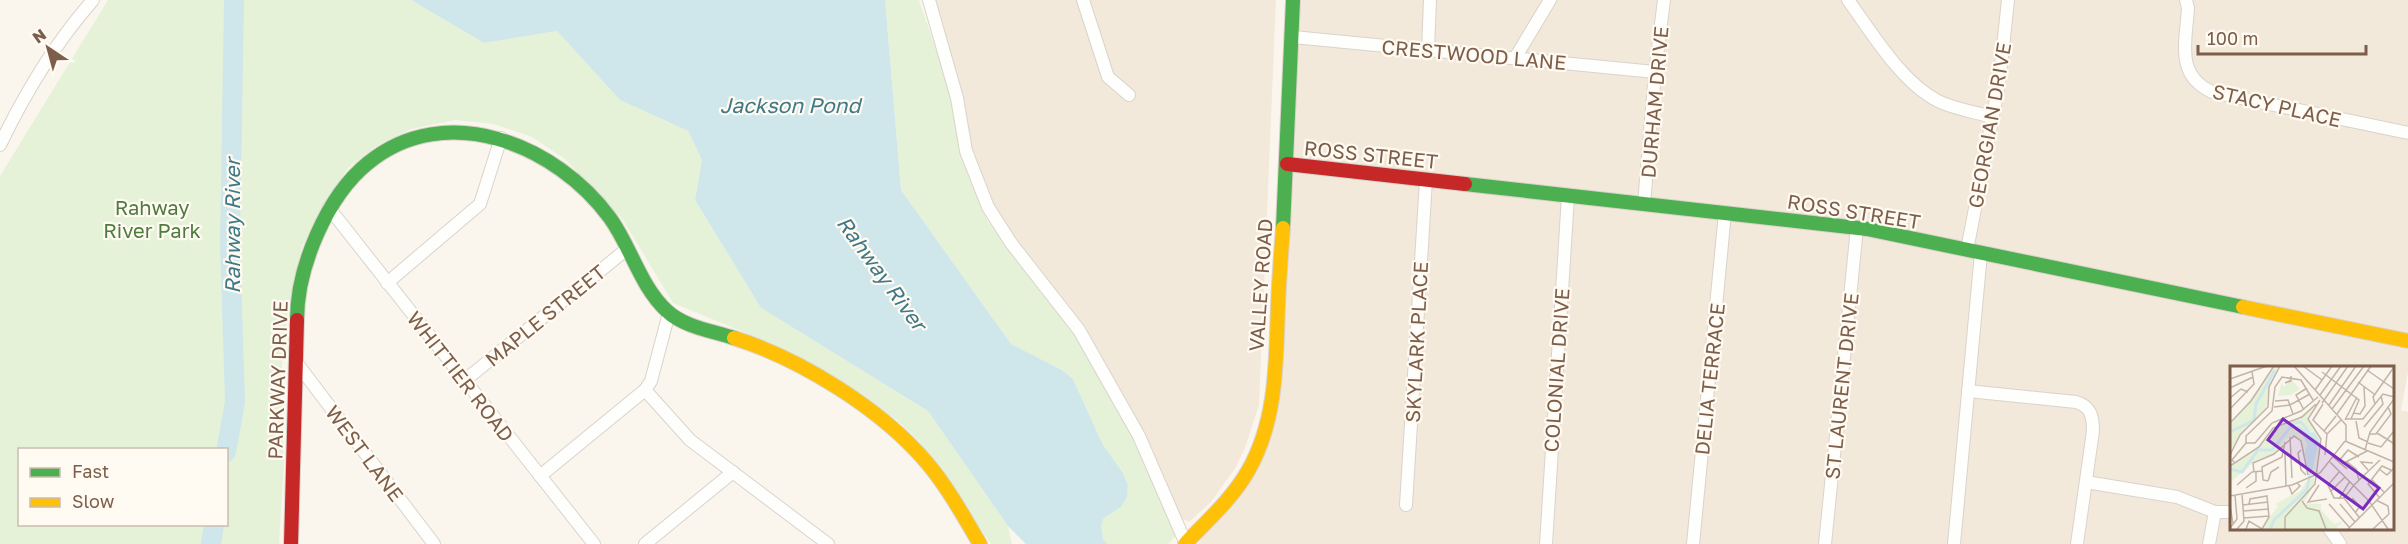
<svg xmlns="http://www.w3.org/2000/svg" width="2408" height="544" font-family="'Golos Text',sans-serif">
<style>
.residential{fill:#f3e9db;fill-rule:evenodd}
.green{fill:#e5f2d8;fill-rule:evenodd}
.water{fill:#cfe7eb}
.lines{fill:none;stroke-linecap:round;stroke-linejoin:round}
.river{stroke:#cfe7eb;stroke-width:20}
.street-casing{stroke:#d9d3cc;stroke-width:14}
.fast-casing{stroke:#dad2ca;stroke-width:16}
.slow-casing{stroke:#dad2ca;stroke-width:16}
.jam-casing{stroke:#dad2ca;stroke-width:16}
.street{stroke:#fefefc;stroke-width:12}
.fast{stroke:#4caf50;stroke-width:14}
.slow{stroke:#ffc107;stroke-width:14}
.jam{stroke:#c62828;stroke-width:14}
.labels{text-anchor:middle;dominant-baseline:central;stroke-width:4.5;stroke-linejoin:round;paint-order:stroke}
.street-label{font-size:20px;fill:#7c5e4a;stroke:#fffaf2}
.park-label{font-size:20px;fill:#4d7c3e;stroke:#fffaf2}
.water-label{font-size:21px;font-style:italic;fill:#3f7989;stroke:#fffaf2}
.inset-river{fill:none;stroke:#cfe7eb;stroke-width:3}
.inset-road{fill:none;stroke:#c4b4a7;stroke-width:1.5}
.view{fill:#7b2cbf;fill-opacity:0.15;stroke:#7b2cbf;stroke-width:3}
.inset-edge{fill:none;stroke:#7c5e4a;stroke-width:3}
</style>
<rect width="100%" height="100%" fill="#faf6ee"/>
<g class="residential">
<path d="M935 0H1276L1259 405 1245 448 1236 467 1211 502 1189 522 1181 518 1146 439 1096 347 1079 321 999 216 988 197 978 171 965 121 959 82Z"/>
<path d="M1297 0H2408V372L2401 410 2408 412V544H1198L1266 452ZM2231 367H2392V528H2231Z"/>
</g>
<g class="green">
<path d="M108 0H411L484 43 557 31 620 100 688 131 702 160 695 200 761 308 928 411 1008 526 1012 544H991L918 440 896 419 748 334 673 303 623 220 566 160 532 137 494 124 455 120 411 129 378 145 348 168 321 208 302 247 288 308 280 384 284 463 279 544H0V176ZM20 450H226V524H20Z"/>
<path d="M885 0H919L950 90 965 164 987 220 1089 352 1107 379 1179 533 1168 544H1107L1103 539 1100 525 1103 519 1121 507 1127 497 1128 485 1123 473 1103 445 1073 379 1062 370 1011 344 901 190Z"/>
</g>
<path class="water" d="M411 0H885L901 190 1011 344 1062 370 1073 379 1103 445 1123 473 1128 485 1127 497 1121 507 1103 519 1101 525 1103 539 1107 544H1026L1008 526 928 411 761 308 695 200 702 160 688 131 620 100 557 31 484 43Z"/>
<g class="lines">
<g class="river">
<path d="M226 452 235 402 230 243 234 0"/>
<path d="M211 544 214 524"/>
</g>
<g class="street-casing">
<g id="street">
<path d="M929 0 957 98 966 151 988 207 1011 243 1079 330 1139 436 1186 544"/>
<path d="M1083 0 1108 77 1129 95"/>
<path d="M1848 0C1872 33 1901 82 1938 101 1954 109 1975 112 1992 117"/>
<path d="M2186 0 2188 8C2186 42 2175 75 2212 92L2408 133"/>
<path d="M1293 37 1655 72"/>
<path d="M1428 50 1430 0"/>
<path d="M1515 58 1550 0"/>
<path d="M0 145C25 93 55 43 93 0"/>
<path d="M1644 204 1655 72 1664 0"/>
<path d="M329 208 594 544"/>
<path d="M1967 250 1999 84 2008 0"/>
<path d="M387 283 480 204 501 138"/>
<path d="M669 313 651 381 645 390 690 440 828 544"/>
<path d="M296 362 434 544"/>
<path d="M464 381 627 249"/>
<path d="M1968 391 2076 402C2091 406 2093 417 2093 431L2077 544"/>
<path d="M540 476 645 390"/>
<path d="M2086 482 2177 497 2215 512H2231"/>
<path d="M1406 505 1426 180"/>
<path d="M2329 528 2340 544"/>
<path d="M645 544 733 472"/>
<path d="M1546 544 1568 196"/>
<path d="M1693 544 1725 213"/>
<path d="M1825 544 1857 228"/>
<path d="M1954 544 1981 253"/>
<path d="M2209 544 2215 512"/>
</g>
</g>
<g class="fast-casing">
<g id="fast">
<path d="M1465 184 1867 229 2243 307"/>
<path d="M1283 228 1293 0"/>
<path d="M297 320C297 267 327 196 368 163 446 99 557 145 610 218 631 247 640 286 667 311 684 327 713 331 734 338"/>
</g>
</g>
<g class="slow-casing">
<g id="slow">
<path d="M2243 307 2408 341"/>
<path d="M734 338C801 359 883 410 928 464 948 488 964 517 980 544"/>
<path d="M1185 544C1207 521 1232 499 1248 471 1277 421 1276 362 1278 306 1279 280 1281 254 1283 228"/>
</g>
</g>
<g class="jam-casing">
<g id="jam">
<path d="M1287 164 1465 184"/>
<path d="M291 544 297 320"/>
</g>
</g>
<use href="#street" class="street"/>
<use href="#fast" class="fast"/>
<use href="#slow" class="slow"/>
<use href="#jam" class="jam"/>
</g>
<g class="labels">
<g class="street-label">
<text transform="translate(1474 54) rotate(5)">CRESTWOOD LANE</text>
<text transform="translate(1654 102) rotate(-85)">DURHAM DRIVE</text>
<text transform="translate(2277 105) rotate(13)">STACY PLACE</text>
<text transform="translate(1989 125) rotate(-80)">GEORGIAN DRIVE</text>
<text transform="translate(1371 154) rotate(6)">ROSS STREET</text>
<text transform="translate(1854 211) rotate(9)">ROSS STREET</text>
<text transform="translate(1260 285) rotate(-86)">VALLEY ROAD</text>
<text transform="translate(545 315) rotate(-39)">MAPLE STREET</text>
<text transform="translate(1416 342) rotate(-87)">SKYLARK PLACE</text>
<text transform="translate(1556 370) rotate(-86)">COLONIAL DRIVE</text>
<text transform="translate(461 376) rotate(52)">WHITTIER ROAD</text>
<text transform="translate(1709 379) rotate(-84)">DELIA TERRACE</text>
<text transform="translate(277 380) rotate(-88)">PARKWAY DRIVE</text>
<text transform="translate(1841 386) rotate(-84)">ST LAURENT DRIVE</text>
<text transform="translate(365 453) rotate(53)">WEST LANE</text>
</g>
<g class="park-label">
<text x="152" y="207">Rahway<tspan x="152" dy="23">River Park</tspan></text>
</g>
<g class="water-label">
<text x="790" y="105">Jackson Pond</text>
<text transform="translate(232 226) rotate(-90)">Rahway River</text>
<text transform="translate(882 273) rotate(54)">Rahway River</text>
</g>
</g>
<g transform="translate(2230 366)">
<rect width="164" height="164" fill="#faf6ee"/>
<path d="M46 0H49L40 17 36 42 15 63 0 88V59ZM62 14 70 23 61 29 48 30 52 16 53 21ZM85 39 78 51 91 73 85 108 81 107 84 86 88 78 84 66 69 63 77 78 79 110 84 109 85 117 74 137 91 138V144L104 158 113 155 106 163H31L48 140 45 138 70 125 78 113 70 73 58 71 45 87 25 95 0 117V100L25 84 43 63 65 54Z" fill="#e5f2d8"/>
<path d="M67 59 79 67 84 66 89 74 80 114 75 87 77 78Z" fill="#cfe7eb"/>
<path class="inset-river" d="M0 66 24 54 26 38 45 4M0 103 12 106 28 84H42L64 57 71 56 81 69M40 163 44 154 77 123 80 110"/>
<path class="inset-road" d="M64 0 116 59V75M73 0 92 14M137 4 164 23M92 6 129 34 121 53M0 13 37 0M61 14 55 17 61 15V10M128 16 144 28M0 22 23 11M85 24 102 0M90 29 111 0M0 32 11 23 18 26M45 35 58 34 63 48M92 37 118 0M93 38 83 54 97 68M145 38 143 31 164 1M99 39 126 0M44 41 60 39 80 28M0 43 24 18 22 6M102 43 134 0M74 44 66 29 77 22M123 47 130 48 135 40 134 21M107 48 141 0M116 53H133L153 28 164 31M115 54 127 31M126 55 129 72 138 76M0 57 21 35 44 0M134 61 153 38 151 30M94 65 106 50M147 67 163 77M97 68 111 54M139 68H146L161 48 158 41M60 71 62 112M115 75 164 96M16 77V70L42 45 45 21 52 11 71 14 83 34M16 77H25L42 57 71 45 88 31M138 77 151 81 164 65M71 84 68 87 71 104 76 109M135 84 140 66 164 33M55 88 56 120M0 89 10 69 38 41 39 21 50 0M95 89 97 68M103 91 117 103M100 96 139 135 158 163M108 96 118 84 129 91M117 96 126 103 129 114M5 97 2 94 16 77M112 98 137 85M0 100 29 81 43 62 72 51 86 38M149 103 157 109 164 102M138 104 131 96 143 97M110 105 98 119 104 132H114L124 119M24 106 23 97 44 88 64 70 71 75 78 109M141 113 154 126M38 115 33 114 32 101 52 91 55 76M38 115 41 106 49 101M7 119 22 106 33 105M89 119 78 136 97 133M124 119 150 94M59 120 62 128 70 120 67 117M16 122 26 115V105M100 126 115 111M0 130 62 119 90 107 115 75M149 131 138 118 152 100 161 104M114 132 129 151M122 132 130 140 125 147M109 133 120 115M146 134 158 140 159 148M72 135 77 142 89 145 96 163M99 138 119 161M110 138 125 156M0 139 3 158M13 139 38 136M13 145 39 143M14 152 39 150M0 162 7 153 5 129M7 163 14 155 12 128M16 163 19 155 32 163 39 151 37 130 20 133 19 139M55 163V151L85 118 91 73 78 53 90 34M118 163 164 117M143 163 159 148"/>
<path class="view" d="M53 53 149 122 133 143 38 74Z"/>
<rect width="164" height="164" class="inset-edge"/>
</g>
<rect x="18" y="448" width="210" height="78" fill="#fffaf2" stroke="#cbbcaf" stroke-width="1.5"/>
<rect x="30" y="468" width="30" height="9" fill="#4caf50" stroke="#cbbcaf" stroke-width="1.5"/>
<text x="72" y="478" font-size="18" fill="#7c5e4a">Fast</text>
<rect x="30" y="498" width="30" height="9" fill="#ffc107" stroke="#cbbcaf" stroke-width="1.5"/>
<text x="72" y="508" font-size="18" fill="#7c5e4a">Slow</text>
<g transform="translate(48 48) rotate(324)" stroke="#fffaf2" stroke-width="4.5" paint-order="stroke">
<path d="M0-4.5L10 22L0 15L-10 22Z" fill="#7c5e4a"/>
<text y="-9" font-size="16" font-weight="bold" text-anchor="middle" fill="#7c5e4a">N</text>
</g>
<path d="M2198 45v9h168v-9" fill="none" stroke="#7c5e4a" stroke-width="3"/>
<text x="2207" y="45" font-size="18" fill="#7c5e4a" stroke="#fffaf2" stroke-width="4.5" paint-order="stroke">100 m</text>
</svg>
